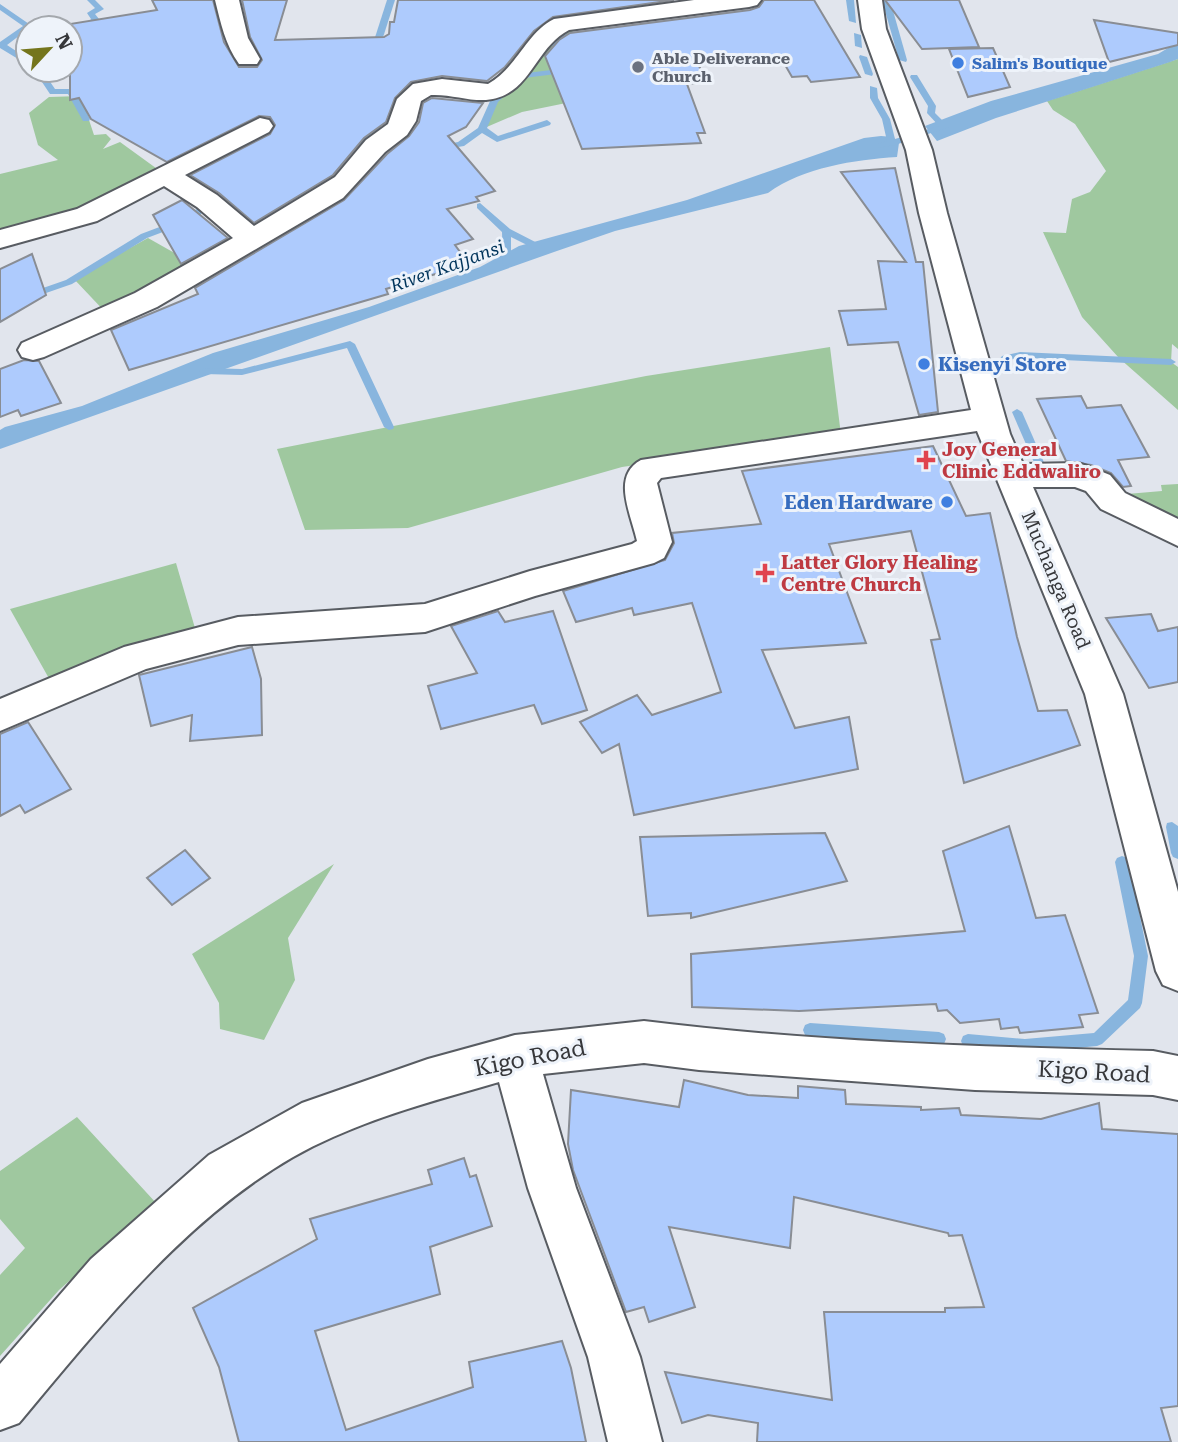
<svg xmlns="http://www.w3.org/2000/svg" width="1178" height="1442" font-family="'Roboto Serif',serif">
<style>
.green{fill:#9fc89f}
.water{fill:#88b5de}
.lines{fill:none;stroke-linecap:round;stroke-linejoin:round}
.stream{fill:#88b5de;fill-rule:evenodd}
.building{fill:#aecbfd;stroke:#898d94;stroke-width:2}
.minor-casing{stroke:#585c62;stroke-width:4}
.minor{fill:#fff;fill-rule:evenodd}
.shop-dot{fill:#3f7fe0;stroke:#eef3fa;stroke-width:2.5}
.worship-dot{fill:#6b7280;stroke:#eef3fa;stroke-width:2.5}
.health-dot{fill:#e0444e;stroke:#eef3fa;stroke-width:2.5}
.labels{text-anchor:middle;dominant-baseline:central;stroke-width:6;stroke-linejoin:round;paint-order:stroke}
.far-worship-label{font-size:16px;font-weight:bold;fill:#5b616d;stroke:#eef3fa;text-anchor:start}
.far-shop-label{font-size:16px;font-weight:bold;fill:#366cbe;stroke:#eef3fa;text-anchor:start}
.far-water-label{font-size:18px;font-style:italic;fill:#00345b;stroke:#eef3fa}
.shop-label{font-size:19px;font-weight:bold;fill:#366cbe;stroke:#eef3fa;text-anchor:start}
.health-label{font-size:19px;font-weight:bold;fill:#be3a42;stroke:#eef3fa;text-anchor:start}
.street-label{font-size:19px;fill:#36373a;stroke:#eef3fa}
.near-street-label{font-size:23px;fill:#36373a;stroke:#eef3fa}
</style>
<rect width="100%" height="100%" fill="#e1e5ed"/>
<g class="green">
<path d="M572 28 581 100 522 112 482 129 494 92 538 61 550 36Z"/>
<path d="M1178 59V349L1172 344 1171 362 1178 367V410L1119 358 1082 317 1043 232 1066 233 1072 199 1090 192 1106 171 1075 124 1053 110 1047 101Z"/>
<path d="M81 96 94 135 106 134 111 139 103 149 120 142 160 171 74 214 0 235V174L58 160 38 145 29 113 49 97Z"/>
<path d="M148 238 194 264 108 315 74 279Z"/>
<path d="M830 347 841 435 622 467 408 528 305 530 277 449 646 376Z"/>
<path d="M1178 484V527L1127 494 1162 491 1161 485Z"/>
<path d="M176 563 197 635 51 682 10 609Z"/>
<path d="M334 864 288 938 295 980 264 1040 220 1029 219 1003 192 954Z"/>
<path d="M77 1117 157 1204 59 1290 0 1356V1275L25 1248 0 1219V1171Z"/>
</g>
<g class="water">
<path d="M1178 42V59L1170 62 996 118 937 141 925 126 991 101 1158 54Z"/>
<path d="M881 136 893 137 899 143 897 157C854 160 804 167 768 193L615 231 554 252 0 449V430L5 427 82 406 213 353 369 307 480 267 519 246 687 200 864 138Z"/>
</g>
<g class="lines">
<g class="stream">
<path d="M87 0H95L104 9 95 14 99 19 90 35H87L83 33 91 19 87 13 95 8Z"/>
<path d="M387 0H395L378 53 371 55 370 53Z"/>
<path d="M846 0H854L856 23 849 21Z"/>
<path d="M882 0H890L907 60 906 62 899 60Z"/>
<path d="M0 4 32 26 7 45 28 59V65L0 48V42L23 26 0 10Z"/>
<path d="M563 26 570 28 560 44 563 66 556 74 524 78 498 102 487 128 498 136 547 120 551 123 550 125 497 142 482 133 464 146 439 150V146L458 142 478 128 491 99 519 74 551 70 556 64 552 44Z"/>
<path d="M854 33 861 35 862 48 855 46Z"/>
<path d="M860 55 867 57 873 74 872 76 865 74 859 57Z"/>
<path d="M34 70H42L55 89H74L90 119 89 121H83L68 94H50Z"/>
<path d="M911 75H917L936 106 935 113 949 127 895 145 878 148V144L887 141 882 119 870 98V86L877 88 878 98 890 119 895 139 939 126 927 113 928 106 910 77Z"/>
<path d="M369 110 376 112 382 133 362 146 359 145V141L374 132 368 112Z"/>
<path d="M204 200 212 205 192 221 147 238 72 284 0 309V303L66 280 141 234 186 217 202 205 200 203Z"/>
<path d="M480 203 510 229 545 247V251H539L511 237V263L506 266 503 265 502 232 477 208V204Z"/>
<path d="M350 341 355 344 394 427 393 429 389 430 384 427 347 348 242 375 204 374 199 371 204 368 242 369Z"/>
<path d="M1020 352 1171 359 1176 362 1171 365 1020 358 1008 360 1004 368 1000 369 995 366 1002 356Z"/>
<path d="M1017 409 1022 412 1046 467 1045 470 1041 471 1036 467 1012 412Z"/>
<path d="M1172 822 1178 826V859L1173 857 1171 853 1166 827 1167 823Z"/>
<path d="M1122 856 1127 858 1129 862 1148 956 1142 1003 1140 1008 1102 1044 1097 1046 1025 1053 963 1046 961 1041 963 1036 968 1034 1025 1039 1094 1033 1128 1000 1134 956 1115 862 1117 858Z"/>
<path d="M810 1023 939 1032 944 1034 946 1039 944 1044 939 1046 810 1037 805 1035 803 1030 805 1025Z"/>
</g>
</g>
<g class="building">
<path d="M152 0H213L224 42 239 67H257L262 60 250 37 242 0H287L275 40 384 37 389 34 390 22H394L398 0H674L553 17 534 31 505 67 487 81 442 76 411 82 395 98 386 122 364 138 333 175 254 223 219 193 190 175 270 134 275 125 270 117 259 116 167 162 91 119 79 98 70 100V24L157 10Z"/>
<path d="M764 0H814L860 77 811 82 807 76 792 77 780 56 698 64 707 82 687 84 705 133H697L701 143 582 149 545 56 559 40 570 33 750 10 759 7Z"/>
<path d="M885 0H959L979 47 922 49Z"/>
<path d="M1094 20 1178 33V45L1109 62Z"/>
<path d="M993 48 1010 87 968 97 949 49Z"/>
<path d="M432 98 483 103 466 127 448 136 495 191 476 197 479 201 447 209 473 239 455 245 469 264 386 289 388 294 129 370 111 330 198 294 195 288 344 200 387 154 409 136 419 122 423 103Z"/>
<path d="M895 168 916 262H923L938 412 919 415 898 342 848 345 839 311 886 309 878 261 906 262 841 172Z"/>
<path d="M182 200 228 238 181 264 153 215Z"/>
<path d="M32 254 46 295 0 322V269Z"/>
<path d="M24 360 39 361 61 403 21 416 18 410 0 417V369Z"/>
<path d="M1081 396 1087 408 1121 405 1149 457 1118 460 1131 486 1123 487 1111 473 1091 465 1066 461 1037 399Z"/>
<path d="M933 446 966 516 990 513 1017 637 1038 711 1067 710 1080 745 964 783 931 640 940 639 911 531 829 544 866 643 762 650 795 728 849 717 858 769 634 815 619 744 602 753 580 722 637 695 652 715 721 692 692 603 634 615 632 608 576 622 563 591 665 560 674 543 672 533 761 524 742 471Z"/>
<path d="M498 611 505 622 553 611 587 710 542 724 534 705 441 729 428 686 477 673 451 626Z"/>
<path d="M1151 614 1158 631 1178 627V682L1149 688 1106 618Z"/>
<path d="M252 647 261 679 262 735 190 741 192 715 151 726 139 675Z"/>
<path d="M28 722 71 789 25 813 20 805 0 816V734Z"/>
<path d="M1009 826 1036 918 1065 915 1098 1013 1079 1015 1083 1027 1020 1033 1018 1027 1001 1029 999 1019 960 1023 947 1010 938 1011 936 1004 799 1011 692 1007 691 954 965 931 943 851Z"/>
<path d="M825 833 847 881 691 918V913L648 916 640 837Z"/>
<path d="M185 850 210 878 172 905 147 878Z"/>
<path d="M684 1080 748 1095 798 1098V1086L845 1090 846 1104 921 1107V1110L959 1108 961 1115 1041 1119 1099 1103 1102 1129 1178 1134V1406L1161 1408 1171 1442H757L758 1423 708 1415 682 1423 665 1372 832 1400 824 1312H945V1308L984 1307 962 1235 949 1236 948 1233 794 1197 790 1248 669 1227 695 1307 649 1322 644 1307 626 1312 573 1170 568 1144 571 1090 679 1107Z"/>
<path d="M464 1158 470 1177 476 1175 492 1226 430 1247 440 1294 315 1331 346 1430 473 1387 469 1362 562 1341 571 1368 586 1442H239L219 1367 193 1308 317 1239 310 1219 432 1184 428 1170Z"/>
</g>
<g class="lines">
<g class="minor-casing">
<g id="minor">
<path d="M215 0H239L248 38 260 59 257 64H239C225 44 221 24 215 0Z"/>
<path d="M694 0H761L757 5 749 7 569 30C534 48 531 96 486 100 468 101 450 94 431 95L421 101 416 121 407 135 385 152 343 198 157 307 44 357 33 360 22 357 18 350 22 343 135 293 233 238 197 207 164 186 97 221 0 248V230L77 209 260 118 269 120 273 126 269 132 185 175 217 195 254 226 335 177 366 140 388 124 397 99 413 84 442 79 488 84C517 68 526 33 554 19Z"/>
<path d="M858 0H882L886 29 932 150 947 213 1010 434 1023 464 1078 463 1090 467 1110 475 1125 493 1178 519V546L1101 509 1086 491 1075 487H1033L1123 694 1178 892V991L1163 985 1156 971 1085 694 977 431 661 478 657 483 672 542 664 558 654 563 535 596 425 632 238 645 146 669 0 731V699L124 647 238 617 425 604 530 571 632 544 637 541C631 514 611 476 641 460L971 410 919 213 906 150 862 29Z"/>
<path d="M644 1021C812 1042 983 1047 1153 1051L1178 1056V1100L1153 1095 975 1090 699 1070 644 1063 543 1074 576 1188 640 1357 662 1442H608L588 1357 528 1188 499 1082C444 1098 386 1113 333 1137 206 1192 106 1319 19 1423L0 1430V1364L91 1259 209 1155 302 1103 428 1059 515 1035Z"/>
</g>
</g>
<use href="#minor" class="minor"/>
</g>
<g class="shop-dot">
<circle cx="958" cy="63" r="7"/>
<circle cx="924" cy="364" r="7"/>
<circle cx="947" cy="502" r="7"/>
</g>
<circle class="worship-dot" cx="638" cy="67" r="7"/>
<g class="health-dot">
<path d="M922.5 449.5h7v7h7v7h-7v7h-7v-7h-7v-7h7z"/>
<path d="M761.5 562.5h7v7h7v7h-7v7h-7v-7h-7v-7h7z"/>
</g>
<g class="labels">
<g class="far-worship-label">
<text x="652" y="58">Able Deliverance<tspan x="652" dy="18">Church</tspan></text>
</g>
<g class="far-shop-label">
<text x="972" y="63">Salim's Boutique</text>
</g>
<g class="far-water-label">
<text transform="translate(447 266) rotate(-20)">River Kajjansi</text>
</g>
<g class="shop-label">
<text x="938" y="364">Kisenyi Store</text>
<text x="933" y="502" text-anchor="end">Eden Hardware</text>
</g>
<g class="health-label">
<text x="942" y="449">Joy General<tspan x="942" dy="22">Clinic Eddwaliro</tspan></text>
<text x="781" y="562">Latter Glory Healing<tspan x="781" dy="22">Centre Church</tspan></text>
</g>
<g class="street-label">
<text transform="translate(1056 580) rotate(67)">Muchanga Road</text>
</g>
<g class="near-street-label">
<text transform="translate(530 1058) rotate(-11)">Kigo Road</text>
<text transform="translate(1094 1072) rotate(3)">Kigo Road</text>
</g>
</g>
<g transform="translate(49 49) rotate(64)"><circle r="33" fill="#eef3fa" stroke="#a4a8ad" stroke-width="2"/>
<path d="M0-5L12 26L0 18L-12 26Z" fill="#74751c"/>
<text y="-10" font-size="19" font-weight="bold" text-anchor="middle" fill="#36373a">N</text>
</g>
</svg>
